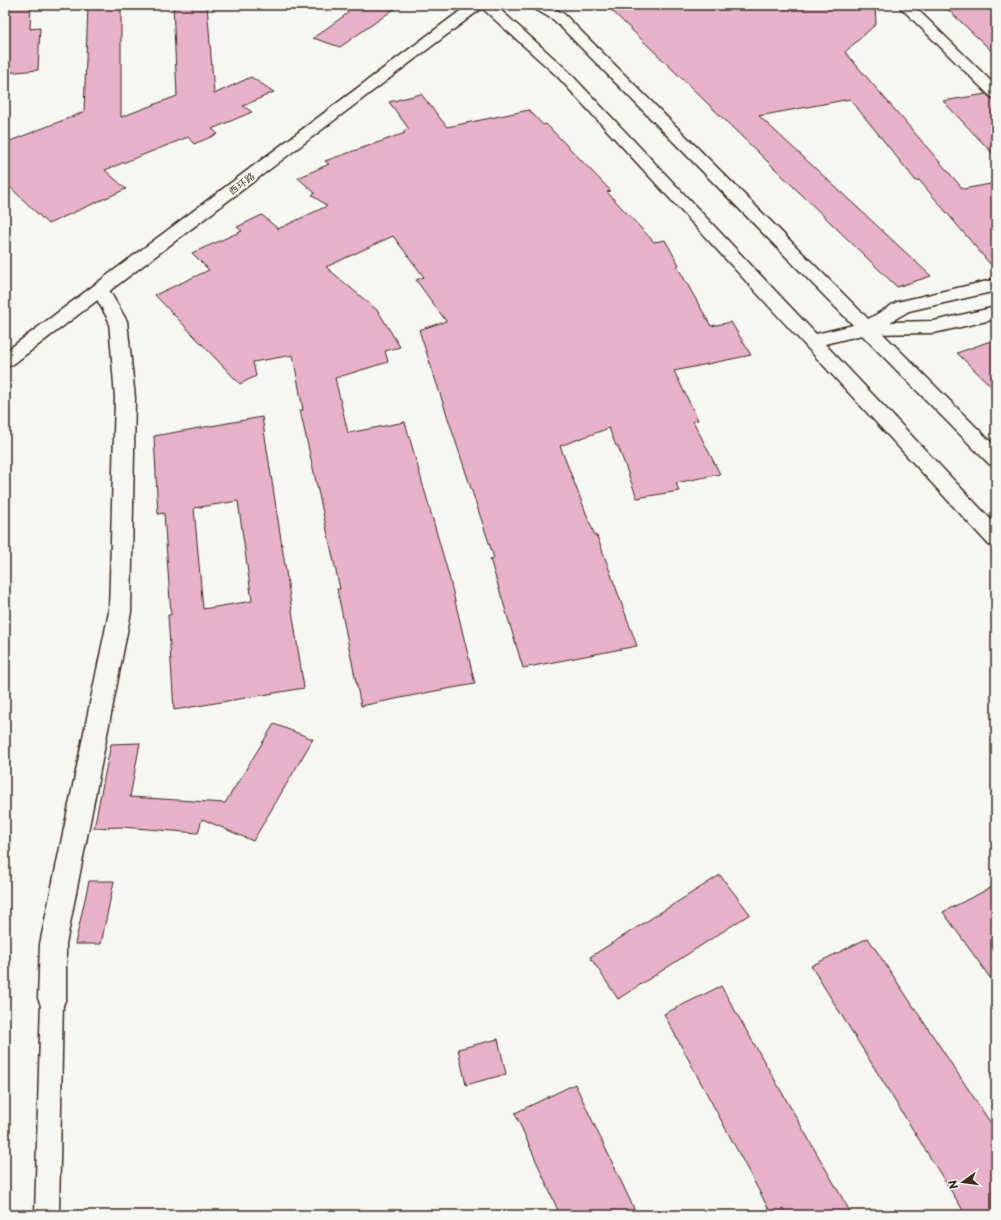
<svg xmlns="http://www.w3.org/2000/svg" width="1001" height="1220" font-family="'Playpen Sans','LXGW WenKai TC',sans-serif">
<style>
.building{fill:#e7b1ca;stroke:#3b2a1e;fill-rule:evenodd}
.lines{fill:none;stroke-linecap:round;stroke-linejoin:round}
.lane-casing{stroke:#3b2a1e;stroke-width:3}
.street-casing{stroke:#3b2a1e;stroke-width:3}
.secondary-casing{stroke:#3b2a1e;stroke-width:3}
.lane{fill:#f6f6f2;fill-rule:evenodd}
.street{fill:#f6f6f2;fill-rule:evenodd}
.secondary{fill:#f6f6f2;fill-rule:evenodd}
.labels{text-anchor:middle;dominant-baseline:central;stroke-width:3.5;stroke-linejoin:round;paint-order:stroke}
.far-street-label{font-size:10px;fill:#3b2a1e;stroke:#f6f6f2}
</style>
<rect width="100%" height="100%" fill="#f6f6f2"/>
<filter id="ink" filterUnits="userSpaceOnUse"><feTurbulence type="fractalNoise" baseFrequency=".025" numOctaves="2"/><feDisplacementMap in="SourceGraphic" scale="8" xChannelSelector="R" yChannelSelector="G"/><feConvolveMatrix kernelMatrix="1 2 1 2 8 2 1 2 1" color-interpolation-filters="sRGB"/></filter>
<g filter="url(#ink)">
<g class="building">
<path d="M5 5H31L30 29 40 28 38 70 5 73Z"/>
<path d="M88 5H121V117L177 96 173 5H207L214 94 251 77 274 92 243 106 252 112 212 129 218 134 194 144 188 137 105 170 126 189 48 224 5 182V143L84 112Z"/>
<path d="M344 5H400L340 47 313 38 348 13Z"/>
<path d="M606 5H875L876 24 845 52 963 189 996 183V271L919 180 916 181 850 99 759 116 931 276 897 287Z"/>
<path d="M943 5H996V55Z"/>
<path d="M421 94 447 127 529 110 543 125 546 124 611 191 607 192 654 242 665 240 679 265 677 266 711 326 731 322 751 355 674 371 698 420 693 421 720 474 676 483 679 491 637 498 618 446H616L609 428 560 446 595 536H597L637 646 523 668 490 559 494 558 419 330 446 321 416 280 424 277 393 236 326 267 378 311 400 347 385 351 388 362 335 378 348 433 405 422 449 576 475 684 435 691 361 706 337 589H340L300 410H303L293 355 253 362 256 376 240 384 155 295 209 270 192 253 242 231 237 227 262 215 278 229 327 206 312 195 315 193 298 178 329 164 325 161 405 133 403 131 409 129 389 102Z"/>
<path d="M986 94 991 98 996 99V157L943 101Z"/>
<path d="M996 339V391L957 353Z"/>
<path d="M262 417 304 688 174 710 168 615H171L164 513 158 514 154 436ZM238 501 252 601 203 609 194 508Z"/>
<path d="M274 724 313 739 253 841 202 819 198 833 122 827 94 828 111 744 140 743 130 797 225 803Z"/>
<path d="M720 875 750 914 618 999 590 957Z"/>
<path d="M89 881H114L101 944H75Z"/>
<path d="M996 885V986L943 912Z"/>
<path d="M868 938 996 1131V1215H966L811 966Z"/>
<path d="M721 986 852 1215H772L664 1014Z"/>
<path d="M498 1039 506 1074 466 1085 458 1049Z"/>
<path d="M575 1084 637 1215H560L515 1113Z"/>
</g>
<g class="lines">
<g class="lane-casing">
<path id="lane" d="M52 987 59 991 63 998 59 1215H35L41 998 45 991Z"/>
</g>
<g class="street-casing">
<g id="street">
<path d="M898 5H913L996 86V98L991 97Z"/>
<path d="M996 279V291L909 311 890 322 934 321 996 307V319L934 333 866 334 860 332 857 328 860 324 897 302Z"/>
<path d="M100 283 106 285 127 321 135 398 131 612 66 944V998L62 1008 52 1012 42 1008 38 998 40 944 109 612 115 398 109 321 91 289 94 285Z"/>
</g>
</g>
<g class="secondary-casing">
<path id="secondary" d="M468 5H495L567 70 816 334 853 325 554 20 533 8 531 5H548L564 14 996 447V466L989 464 862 335 825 344 996 525V547L989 545 557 76 482 8 12 365 5 367V352Z"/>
</g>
<use href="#lane" class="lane"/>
<use href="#street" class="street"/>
<use href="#secondary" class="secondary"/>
</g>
</g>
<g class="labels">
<g class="far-street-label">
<text transform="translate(241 183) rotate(-37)">西环路</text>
</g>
</g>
<rect width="1001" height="1220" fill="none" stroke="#f6f6f2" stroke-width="20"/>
<rect x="10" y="10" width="981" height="1200" fill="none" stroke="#3b2a1e" stroke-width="1.5" filter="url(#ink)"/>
<g transform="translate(963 1182) rotate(256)" stroke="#f6f6f2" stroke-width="3" paint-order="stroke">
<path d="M0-3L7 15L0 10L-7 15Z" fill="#3b2a1e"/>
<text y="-6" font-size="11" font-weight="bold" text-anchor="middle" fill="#3b2a1e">N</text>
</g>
</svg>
